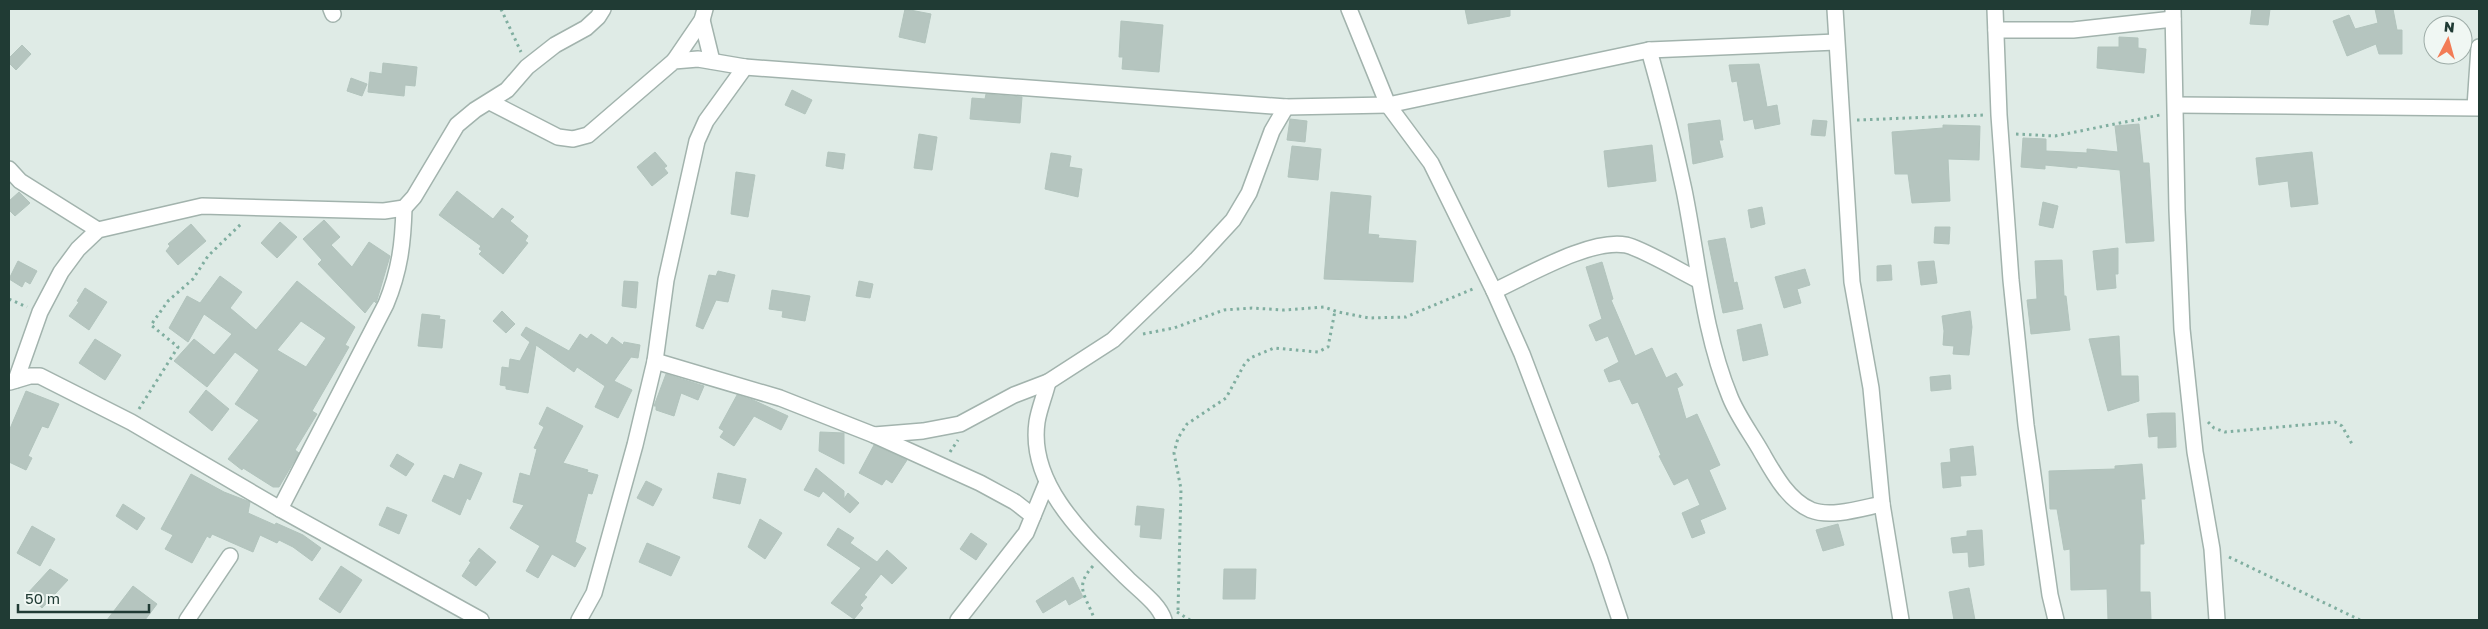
<svg xmlns="http://www.w3.org/2000/svg" width="2488" height="629" font-family="'Golos Text',sans-serif">
<style>
.building{fill:#b5c5bf;stroke:#b2c4bd;fill-rule:evenodd}
.lines{fill:none;stroke-linecap:round;stroke-linejoin:round}
.street-casing{stroke:#a2b3ad;stroke-width:18}
.path{stroke:#80aea0;stroke-width:3;stroke-dasharray:2.5 4;stroke-linecap:butt}
.street{stroke:#fff;stroke-width:15}
</style>
<rect width="100%" height="100%" fill="#dfebe6"/>
<g class="building">
<path d="M905 9 931 14 925 43 899 37Z"/>
<path d="M1465 9H1510V16L1468 24Z"/>
<path d="M2252 9H2270L2268 25 2250 24Z"/>
<path d="M2375 9H2393L2397 30H2402V54H2379L2376 44 2347 56 2333 21 2349 15 2355 29 2378 23Z"/>
<path d="M1121 21 1163 25 1159 72 1122 69 1123 57H1119Z"/>
<path d="M2119 37 2138 38V48L2146 49 2144 73 2097 68 2098 47H2119Z"/>
<path d="M22 45 31 54 16 70 9 63V58Z"/>
<path d="M383 63 417 67 415 86 405 85 404 96 368 92 370 72 382 74Z"/>
<path d="M1759 64 1767 107 1777 105 1780 124 1755 129 1753 119 1744 121 1737 81 1732 82 1729 65Z"/>
<path d="M351 78 367 84 362 96 347 91Z"/>
<path d="M792 90 812 100 805 114 785 105Z"/>
<path d="M986 94 1022 97 1020 123 970 119 972 98 985 99Z"/>
<path d="M1290 119 1307 121 1305 142 1287 140Z"/>
<path d="M1720 120 1723 140H1719L1723 157 1693 164 1688 124Z"/>
<path d="M1813 120 1827 121 1825 136 1811 135Z"/>
<path d="M2139 124 2143 163H2149L2154 241 2126 243 2120 170 2077 166V168L2045 165V169L2021 167 2023 138 2046 139V151L2087 153V149L2118 152 2115 126Z"/>
<path d="M1943 125 1980 126 1979 160 1948 159 1950 201 1912 203 1908 174H1895L1892 132 1943 128Z"/>
<path d="M919 134 937 137 932 170 914 168Z"/>
<path d="M1652 145 1656 181 1608 187 1604 151Z"/>
<path d="M1292 146 1321 149 1318 180 1288 177Z"/>
<path d="M655 152 667 166 664 168 668 173 652 186 637 167Z"/>
<path d="M828 152 845 154 843 169 826 166Z"/>
<path d="M2312 152 2318 204 2291 207 2288 181 2259 185 2256 158Z"/>
<path d="M1051 153 1071 156 1069 167 1082 169 1078 197 1045 189Z"/>
<path d="M736 172 755 175 748 217 731 214Z"/>
<path d="M457 191 493 219 502 208 514 217 510 221 528 236 525 241 528 243 503 274 479 254 482 251 479 249 481 246 439 215Z"/>
<path d="M19 192 30 203 15 216 9 210V201Z"/>
<path d="M1331 192 1371 196 1368 234 1379 235 1378 238 1416 241 1413 282 1324 279Z"/>
<path d="M2043 202 2058 206 2053 228 2039 225Z"/>
<path d="M1762 207 1765 224 1751 228 1748 210Z"/>
<path d="M324 220 340 237 331 245 352 267 369 242 390 256 377 300 376 303 374 301 365 313 318 264 322 260 303 239Z"/>
<path d="M280 222 297 237 277 258 261 243Z"/>
<path d="M191 224 206 241 178 265 166 251 170 246 168 244Z"/>
<path d="M1935 227H1950L1949 244 1934 243Z"/>
<path d="M1725 238 1734 283 1737 282 1743 309 1723 313 1708 241Z"/>
<path d="M2118 248V274H2115L2116 288 2097 290 2093 251Z"/>
<path d="M2062 260 2064 296H2066L2070 330 2031 334 2027 300 2037 299 2035 261Z"/>
<path d="M18 261 37 271 30 284 25 281 22 287 9 279Z"/>
<path d="M1934 261 1937 283 1921 285 1918 262Z"/>
<path d="M1602 262 1613 299 1611 300 1635 356 1652 348 1666 378 1676 373 1683 385 1677 388 1686 419 1697 414 1720 465 1709 470 1726 509 1700 520 1705 533 1692 538 1682 513 1700 505 1688 478 1674 485 1659 456 1661 455 1638 402 1632 404 1620 379 1609 382 1604 370 1619 362 1608 336 1596 341 1589 325 1602 319 1586 267Z"/>
<path d="M1891 265 1892 280 1877 281V266Z"/>
<path d="M1805 269 1810 285 1797 289 1801 303 1784 308 1775 277Z"/>
<path d="M718 271 735 275 728 302 716 300 703 329 696 326 709 275 716 276Z"/>
<path d="M220 276 242 292 230 308 256 330 297 281 355 327 345 345 349 347 312 411 317 414 295 450 299 453 279 487H273L243 468 242 470 228 459 259 420 235 404 259 370 235 352 207 387 174 361 194 339 214 355 232 334 204 314 188 342 169 328 187 296 200 303ZM301 321 326 338 306 367 277 350Z"/>
<path d="M624 281 638 282 636 308 622 306Z"/>
<path d="M859 281 873 284 870 298 856 296Z"/>
<path d="M85 288 107 302 89 330 69 316 79 302 77 301Z"/>
<path d="M772 290 810 296 805 321 782 317 783 311 769 309Z"/>
<path d="M502 311 515 324 506 333 493 321Z"/>
<path d="M1970 311 1972 327 1969 355 1953 354 1954 346 1943 345 1944 331 1942 316Z"/>
<path d="M422 314 440 316 439 319 445 320 442 348 418 346Z"/>
<path d="M1761 324 1768 355 1743 361 1737 330Z"/>
<path d="M526 327 569 351 580 334 587 339 591 334 607 345 612 337 623 345 624 342 640 345 638 358 631 357 614 381 632 390 618 418 595 407 605 386 577 367 574 372 536 345 528 393 506 389V386L500 385 502 367 509 368 510 359 520 361 530 342 521 335Z"/>
<path d="M2119 336 2121 376H2138L2139 401 2108 411 2089 339Z"/>
<path d="M95 339 121 355 105 380 79 363Z"/>
<path d="M666 374 704 386 698 400 681 393 674 416 656 410V406H654Z"/>
<path d="M1950 375 1951 389 1931 391 1930 377Z"/>
<path d="M206 390 229 409 212 431 189 412Z"/>
<path d="M26 391 59 404 48 428 42 426 28 456 32 458 26 470 9 462V431Z"/>
<path d="M737 395 753 400 788 416 781 430 754 416 734 446 720 437 724 431 719 428Z"/>
<path d="M547 407 583 426 563 463 588 470 587 472 598 475 592 494 588 493 575 542 586 548 575 567 552 554 538 578 526 571 540 546 510 528 524 505 513 502 520 473 530 476 537 449 534 448 544 427 539 424Z"/>
<path d="M2162 413H2175L2176 447 2158 448V436L2149 437 2147 414Z"/>
<path d="M820 432 844 433V464L819 451Z"/>
<path d="M874 445 907 460 892 483 886 479 882 485 859 473Z"/>
<path d="M1973 446 1976 475 1960 476 1961 486 1943 488 1941 463 1951 462 1950 449Z"/>
<path d="M397 454 414 464 406 476 390 466Z"/>
<path d="M460 464 482 473 470 500 467 498 460 515 432 501 444 475 454 479Z"/>
<path d="M2142 464 2145 499H2141L2144 544H2140V592H2150L2151 620H2108L2107 589 2071 590 2070 549 2064 550 2057 509H2050L2049 471 2115 469V466Z"/>
<path d="M816 468 844 491V499L848 493 859 503 850 513 823 491 819 497 804 490Z"/>
<path d="M718 473 746 479 740 504 713 498Z"/>
<path d="M191 474 224 492 250 502 248 513 275 525 276 523 303 535 321 548 312 561 293 547 279 540 277 543 260 535 253 552 212 534 210 538 207 536 192 563 165 549 173 535 161 529Z"/>
<path d="M646 481 662 489 653 506 637 498Z"/>
<path d="M123 504 145 518 137 530 116 516Z"/>
<path d="M1137 506 1164 509 1161 539 1140 537 1141 525H1135Z"/>
<path d="M387 507 407 515 399 534 379 525Z"/>
<path d="M760 519 782 533 765 559 748 547Z"/>
<path d="M1838 524 1844 545 1823 551 1816 530Z"/>
<path d="M32 526 55 539 40 566 17 553Z"/>
<path d="M838 528 854 538 850 543 877 562 887 550 907 568 892 584 881 574 864 595 867 597 860 605 863 608 854 619 831 603 861 568 827 545Z"/>
<path d="M1982 530 1984 565 1969 567 1968 552 1953 553 1951 538 1967 536V531Z"/>
<path d="M971 533 987 544 976 560 960 549Z"/>
<path d="M647 543 680 557 671 576 639 562Z"/>
<path d="M479 548 496 562 476 586 462 576 471 562 469 561Z"/>
<path d="M341 566 362 580 340 613 319 599Z"/>
<path d="M50 569 68 580 42 608 27 594Z"/>
<path d="M1224 569H1256L1255 599H1223Z"/>
<path d="M1073 577 1083 597 1069 605 1066 599 1043 613 1036 601Z"/>
<path d="M133 586 157 604 145 620H107Z"/>
<path d="M1969 588 1975 620H1954L1949 592Z"/>
</g>
<g class="lines">
<g class="street-casing">
<g id="street">
<path d="M331 9 333 14"/>
<path d="M1349 9 1388 105 1431 163 1494 291 1522 354 1600 560 1620 620"/>
<path d="M1835 9 1852 282 1871 388 1882 504 1901 620"/>
<path d="M1995 9 1999 115 2011 280 2026 425 2050 595 2056 620"/>
<path d="M2173 9 2177 210 2182 329 2195 452 2212 549 2217 620"/>
<path d="M702 20 712 61"/>
<path d="M1996 30H2073L2173 19"/>
<path d="M1649 50C1662 96 1674 143 1684 190 1698 259 1703 331 1730 397 1738 417 1752 435 1762 453 1774 474 1788 500 1811 510 1831 518 1862 508 1882 504"/>
<path d="M674 61 702 20 705 9"/>
<path d="M490 102 558 137 573 139 588 135 674 61 698 59 745 67 1286 107 1388 105 1649 50 1836 42"/>
<path d="M2176 105 2479 108"/>
<path d="M2475 107 2479 47"/>
<path d="M9 169 20 181 98 230"/>
<path d="M1494 291C1527 276 1591 238 1626 245 1643 249 1680 271 1698 280"/>
<path d="M655 361 780 398 874 435 980 483 1015 502 1033 516"/>
<path d="M16 380 40 312 61 272 78 249 98 230 202 206 384 211 404 208 414 197 457 125 475 110 507 90 527 67 555 45 586 28 598 17 603 9"/>
<path d="M10 382 30 376H40L131 422 280 509 481 620"/>
<path d="M1048 382C1045 395 1039 409 1037 422 1028 486 1087 538 1127 578 1139 590 1159 604 1164 620"/>
<path d="M874 435 923 431 960 424 1014 395 1048 382 1113 340 1196 260 1233 220 1249 193 1272 131 1286 107"/>
<path d="M280 509 386 304C400 270 403 243 404 208"/>
<path d="M187 620 230 556"/>
<path d="M579 620 594 593 635 445 655 361 666 280 697 141 706 121 745 67"/>
<path d="M958 620 1026 533 1047 482"/>
</g>
</g>
<g class="path">
<path d="M501 9 521 52"/>
<path d="M1857 120 1984 115"/>
<path d="M2016 134 2055 136 2160 115"/>
<path d="M9 299 27 307"/>
<path d="M1143 334 1174 328 1224 310 1252 308 1284 310 1324 307 1338 312 1369 318 1406 317 1475 288"/>
<path d="M139 409 178 347 151 325 168 301 193 279 208 256 241 224"/>
<path d="M2208 422 2214 428 2225 432 2335 422 2342 426 2352 444"/>
<path d="M950 452 958 440"/>
<path d="M2229 557 2360 620"/>
<path d="M1093 566C1074 587 1085 594 1094 618"/>
<path d="M1178 610 1181 489 1174 453 1178 438 1187 424 1226 398 1244 365 1250 358 1274 348 1318 352 1328 347 1335 311"/>
<path d="M1177 612 1190 620"/>
</g>
<use href="#street" class="street"/>
</g>
<rect width="2488" height="629" fill="none" stroke="#203b34" stroke-width="20"/>
<g transform="translate(2448 40) rotate(6)"><circle r="24" fill="#f0f7f3" stroke="#9daca7"/>
<path d="M0-4L9 19L0 12L-9 19Z" fill="#f27c56"/>
<text y="-8" font-size="14" font-weight="bold" text-anchor="middle" fill="#203b34">N</text>
</g>
<path d="M18 604v8h131v-8" fill="none" stroke="#203b34" stroke-width="2.5"/>
<text x="25" y="604" font-size="15" fill="#203b34" stroke="#f0f7f3" stroke-width="4" paint-order="stroke">50 m</text>
</svg>
